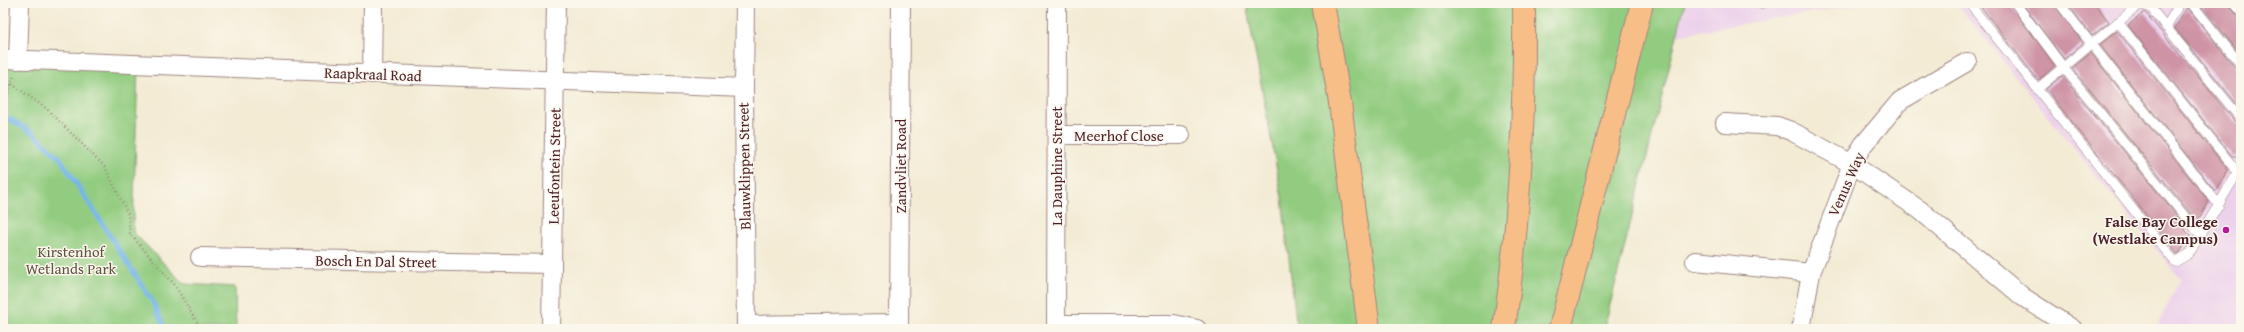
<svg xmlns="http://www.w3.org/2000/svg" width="2244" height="332" font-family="'Gentium Book Plus',serif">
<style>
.built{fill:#ecd1eb}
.green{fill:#92cc80;stroke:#6e7656}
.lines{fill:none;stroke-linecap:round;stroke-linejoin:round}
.stream{stroke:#76b6ea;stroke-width:5}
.building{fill:#ce93a5}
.service-casing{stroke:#9e8580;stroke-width:10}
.minor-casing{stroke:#9e8580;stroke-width:20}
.motorway-casing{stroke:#9e8580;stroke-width:24}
.path{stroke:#9e8580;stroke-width:2.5;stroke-dasharray:1 3;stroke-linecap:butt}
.service{stroke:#fff;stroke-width:9}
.minor{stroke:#fff;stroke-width:18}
.motorway{stroke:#f7be88;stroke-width:22}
.poi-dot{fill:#b5179e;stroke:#fbf7ec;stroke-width:1.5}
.labels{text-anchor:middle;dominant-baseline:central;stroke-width:3;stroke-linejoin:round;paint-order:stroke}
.street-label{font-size:15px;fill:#4a1f2b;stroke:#fbf7ec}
.poi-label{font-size:15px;font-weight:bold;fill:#4a1f2b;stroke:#fbf7ec;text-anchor:end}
.park-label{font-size:15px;fill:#605344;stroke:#fbf7ec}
</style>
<rect width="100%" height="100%" fill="#fbf7ec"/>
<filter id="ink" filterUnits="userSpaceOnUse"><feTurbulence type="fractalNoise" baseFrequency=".025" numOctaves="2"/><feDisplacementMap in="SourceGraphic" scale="8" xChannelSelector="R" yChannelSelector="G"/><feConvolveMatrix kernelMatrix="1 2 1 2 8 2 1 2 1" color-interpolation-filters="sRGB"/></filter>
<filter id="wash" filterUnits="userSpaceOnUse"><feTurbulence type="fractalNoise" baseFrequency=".012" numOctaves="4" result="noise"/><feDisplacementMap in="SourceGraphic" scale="16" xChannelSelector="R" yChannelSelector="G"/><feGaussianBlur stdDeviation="0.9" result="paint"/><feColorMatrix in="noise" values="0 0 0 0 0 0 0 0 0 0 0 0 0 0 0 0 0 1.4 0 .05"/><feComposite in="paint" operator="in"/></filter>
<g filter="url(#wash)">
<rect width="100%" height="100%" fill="#f3ebd4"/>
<g class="built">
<path d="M1685 3H1866L1677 35Z"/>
<path d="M1956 3H2241V329H2155L2181 280Z"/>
</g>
<g class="green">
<path d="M1246 3H1685L1604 329H1297L1282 197Z"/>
<path d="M3 60 138 65 133 232 184 284 235 287 236 329H3Z"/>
</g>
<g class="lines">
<path class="stream" d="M3 115 33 133 60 158 152 301 165 329"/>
</g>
<g id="blocks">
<g class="building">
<path d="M1978 3H2009L2055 66 2038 80Z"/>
<path d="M2022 3H2053L2083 43 2064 59Z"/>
<path d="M2067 3H2094L2109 22 2092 36Z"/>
<path d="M2199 3H2227L2241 20V55Z"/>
<path d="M2187 7 2236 69 2241 71V109L2175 28Z"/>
<path d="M2145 12 2236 123 2241 125V148L2237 156H2232L2128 25Z"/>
<path d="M2117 31 2228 170 2215 191 2100 45Z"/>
<path d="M2091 53 2209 202 2198 220H2196L2072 68Z"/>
<path d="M2062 76 2181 221H2178L2190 236 2180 252 2177 254 2046 89Z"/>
</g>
</g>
</g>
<g filter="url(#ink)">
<use href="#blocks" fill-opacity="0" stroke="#9e8580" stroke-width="1"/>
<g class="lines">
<g class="service-casing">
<g id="service">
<path d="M1971 3 1976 12 2175 262 2189 254 2241 167"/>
<path d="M2015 3 2063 67 2200 235"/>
<path d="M2059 3 2219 205"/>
<path d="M2131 3 2150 7 2241 119"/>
<path d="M2191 3 2241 65"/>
<path d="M2234 3 2241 11"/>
<path d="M1758 4 1764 3"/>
<path d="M2118 22 2238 173"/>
<path d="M2166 27 2180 3"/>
<path d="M2037 89 2139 5"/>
</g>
</g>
<g class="minor-casing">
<g id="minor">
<path d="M745 3 744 88 746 329"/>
<path d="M3 59 744 88"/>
<path d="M18 60 20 3"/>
<path d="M372 74 373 3"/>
<path d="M1725 123 1777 126 1791 131 1852 164 1920 210 2023 297 2073 329"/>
<path d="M1057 135H1181"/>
<path d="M200 257 552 264"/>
<path d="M1695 261 1811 273"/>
<path d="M1056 324H1174L1197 329"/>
<path d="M746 325 899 323"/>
<path d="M551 329 556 3"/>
<path d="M899 329 901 3"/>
<path d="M1056 329 1057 3"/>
<path d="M1801 329 1811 273 1852 164 1863 145 1900 101 1967 62"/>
</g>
</g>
<g class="motorway-casing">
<g id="motorway">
<path d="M1323 3 1340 103 1369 329"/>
<path d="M1504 329C1520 220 1525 113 1524 3"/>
<path d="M1560 329 1642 3"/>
</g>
</g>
<g class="path">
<path d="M12 84 47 109 105 167 128 214 130 234 174 284 201 329"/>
<path d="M3 108 14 76"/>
</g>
<use href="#service" class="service"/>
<use href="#minor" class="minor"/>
<use href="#motorway" class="motorway"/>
</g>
</g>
<circle class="poi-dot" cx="2226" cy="230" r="4"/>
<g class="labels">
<g class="street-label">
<text transform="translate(373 74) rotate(2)">Raapkraal Road</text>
<text x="1119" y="135">Meerhof Close</text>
<text transform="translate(554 166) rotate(-89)">Leeufontein Street</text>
<text transform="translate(744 166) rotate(-91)">Blauwklippen Street</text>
<text transform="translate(900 166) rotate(-90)">Zandvliet Road</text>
<text transform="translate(1056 166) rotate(-90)">La Dauphine Street</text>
<text transform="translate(1846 184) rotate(-66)">Venus Way</text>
<text transform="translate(376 261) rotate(1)">Bosch En Dal Street</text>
</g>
<g class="poi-label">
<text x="2218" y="221">False Bay College<tspan x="2218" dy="17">(Westlake Campus)</tspan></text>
</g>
<g class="park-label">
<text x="71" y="251">Kirstenhof<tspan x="71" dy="17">Wetlands Park</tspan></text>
</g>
</g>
<rect width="2244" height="332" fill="none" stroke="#fbf7ec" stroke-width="16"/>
</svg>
